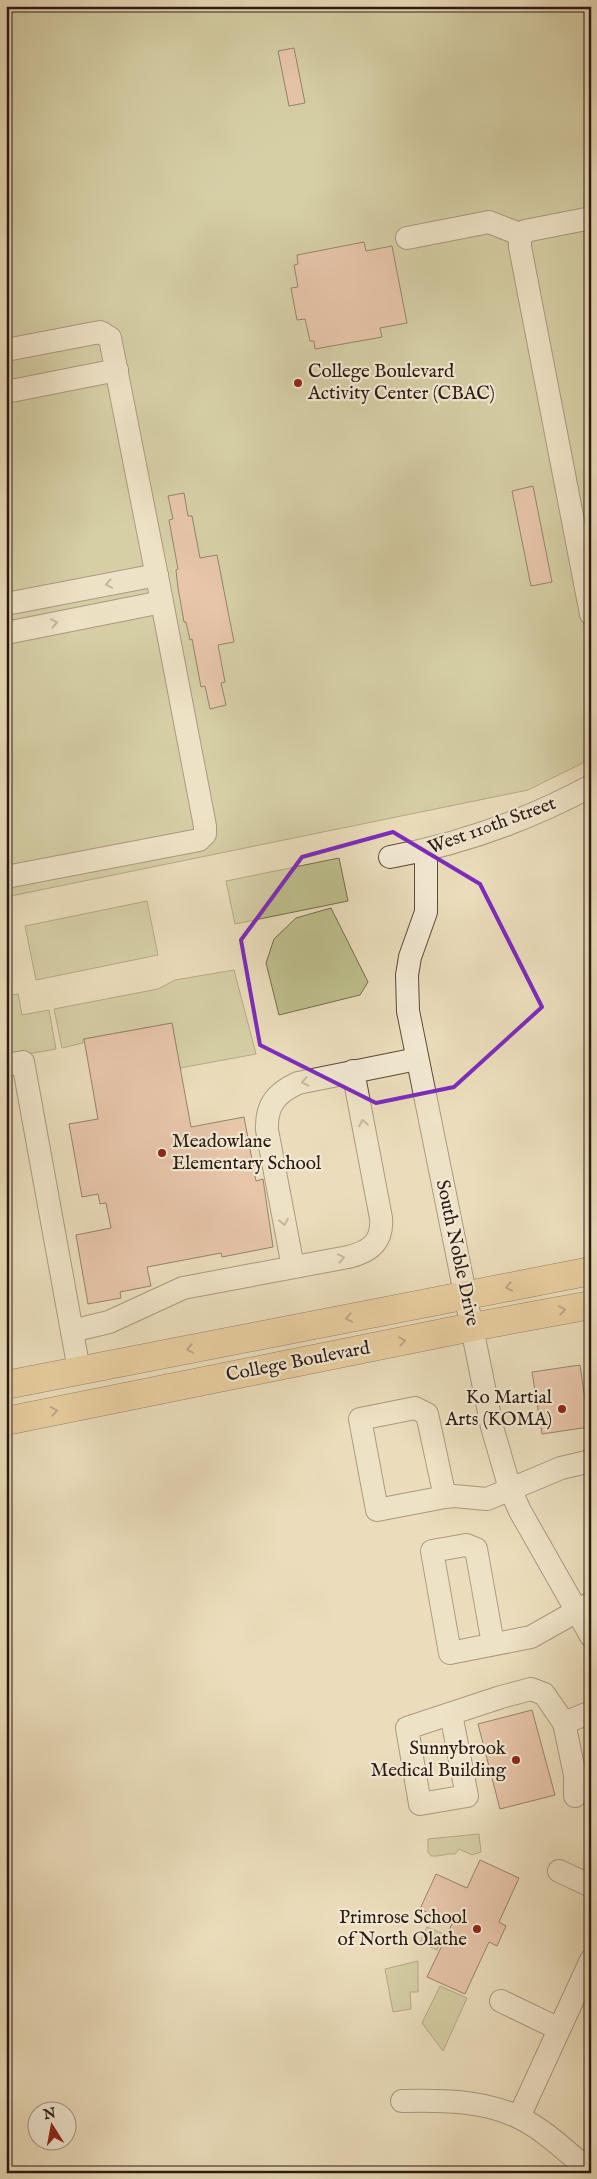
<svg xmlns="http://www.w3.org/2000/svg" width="597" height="2179" font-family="'IM FELL English',serif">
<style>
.green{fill:#bdbf8c;stroke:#746c50}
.building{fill:#e4ac94;stroke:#2b1913}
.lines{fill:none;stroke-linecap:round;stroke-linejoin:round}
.minor-casing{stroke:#5b4a3d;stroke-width:24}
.major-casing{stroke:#2b1913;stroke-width:29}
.minor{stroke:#f2e9d3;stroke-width:22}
.major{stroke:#e6be7e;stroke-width:28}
.oneway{stroke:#988b7d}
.oneway2{stroke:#886c48}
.marked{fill:none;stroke:#7b2cbf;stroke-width:4;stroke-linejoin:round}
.poi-dot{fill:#8f2418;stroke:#f2e9d3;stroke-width:2}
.labels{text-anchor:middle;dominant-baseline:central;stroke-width:4.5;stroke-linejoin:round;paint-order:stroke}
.poi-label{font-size:19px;fill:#2b1913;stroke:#f2e9d3;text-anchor:end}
.street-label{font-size:19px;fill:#2b1913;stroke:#f2e9d3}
</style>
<rect width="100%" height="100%" fill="#ebddbb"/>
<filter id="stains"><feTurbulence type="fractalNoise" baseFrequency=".004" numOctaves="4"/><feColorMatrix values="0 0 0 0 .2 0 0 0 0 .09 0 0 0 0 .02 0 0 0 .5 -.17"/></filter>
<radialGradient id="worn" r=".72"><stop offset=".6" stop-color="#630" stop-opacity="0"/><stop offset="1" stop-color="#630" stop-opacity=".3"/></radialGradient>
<g class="green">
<path d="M6 6H591V759L528 790 6 897Z"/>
<path d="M339 858 348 901 235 924 226 881Z"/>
<path d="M147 901 158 955 36 980 25 926Z"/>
<path d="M331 908 368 982 360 995 279 1015 266 963 274 939 296 918Z"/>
<path d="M234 970 256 1054 180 1068 172 1023 83 1039V1043L62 1048 54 1009 158 989 175 980Z"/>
<path d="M18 994 22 1015 49 1010 56 1049 6 1058V996Z"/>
<path d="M479 1834 481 1852 472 1855 459 1849 455 1854C446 1853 440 1857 431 1856L428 1852V1839Z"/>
<path d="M427 1927 444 1934 437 1950 420 1942Z"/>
<path d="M418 1961V1992H410L411 2009 393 2012 385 1969Z"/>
<path d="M440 1986 467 1998 443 2051 422 2023Z"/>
</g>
<g class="building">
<path d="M294 48 305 103 289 106 278 51Z"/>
<path d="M364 242 366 251 392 246 407 323 380 328 382 337 315 349 314 341H310L305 319 297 320 291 288 298 287 294 265 298 264 297 255Z"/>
<path d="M533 486 552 582 531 586 512 491Z"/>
<path d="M184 493 188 516H192L200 558 217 555 234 642 218 645 225 682 221 683 226 705 210 709 205 686 201 687 192 639 190 640 186 622H184L178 588 176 570 178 569 169 520 173 519 168 496Z"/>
<path d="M172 1023 191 1127 244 1117 256 1181 263 1179 273 1247 222 1257 221 1253 147 1267 151 1286 120 1292 121 1298 88 1304 76 1235 111 1228 106 1203 100 1204 98 1194 82 1197 69 1124 98 1119 84 1039Z"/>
<path d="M580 1365 589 1427 542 1434 532 1372Z"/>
<path d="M532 1710 555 1795 500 1809 478 1724Z"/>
<path d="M480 1860 519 1878 499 1922 506 1926 497 1946 489 1942 465 1994 427 1977 452 1924 420 1909 436 1874 467 1888Z"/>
</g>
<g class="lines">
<g class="minor-casing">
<g id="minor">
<path d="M591 218 525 231 520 239V247L591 614"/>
<path d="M407 238 489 222 522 235"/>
<path d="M6 350 100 332 110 338 162 602 6 633"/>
<path d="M6 392 117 370"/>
<path d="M6 604 157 575"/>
<path d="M426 851V912L410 957 407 975 408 1011 492 1427 510 1489 520 1511 591 1636"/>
<path d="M390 857C461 844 528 820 591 786"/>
<path d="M6 877 199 840 205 834V826L162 602"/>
<path d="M6 1065 23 1062 79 1370"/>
<path d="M293 1267 267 1130C266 1105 276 1093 298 1083L417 1059"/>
<path d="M72 1331 109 1322 183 1288 348 1257C370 1252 383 1242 381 1218L353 1071"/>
<path d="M445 1497 427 1414 415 1408 360 1419 377 1510 445 1497 454 1496 487 1499 561 1468 591 1461"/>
<path d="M493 1644 476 1549 466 1545 432 1551 450 1653 531 1637 591 1603"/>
<path d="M451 1714 467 1796 420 1804 407 1728 501 1697 531 1689 544 1694 564 1723 591 1712"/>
<path d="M564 1723 575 1775V1796"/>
<path d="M559 1871 591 1886"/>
<path d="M501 2001 559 2029"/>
<path d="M402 2101C441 2100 484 2100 520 2118 546 2131 568 2153 591 2172"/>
<path d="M519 2117 591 1960"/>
</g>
</g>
<g class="major-casing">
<g id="major">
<path d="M6 1385 591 1271"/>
<path d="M6 1421 472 1327 591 1305"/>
</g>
</g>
<use href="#minor" class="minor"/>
<use href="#major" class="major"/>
</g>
<defs><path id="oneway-chevron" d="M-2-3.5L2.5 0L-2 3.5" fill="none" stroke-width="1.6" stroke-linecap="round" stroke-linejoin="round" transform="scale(1.25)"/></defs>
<g class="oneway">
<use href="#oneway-chevron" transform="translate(109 584) rotate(169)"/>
<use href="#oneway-chevron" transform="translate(54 623) rotate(-11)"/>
<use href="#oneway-chevron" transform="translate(305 1082) rotate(167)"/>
<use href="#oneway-chevron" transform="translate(363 1123) rotate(-101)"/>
<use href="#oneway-chevron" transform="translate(284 1222) rotate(79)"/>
<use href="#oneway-chevron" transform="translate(341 1258) rotate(-11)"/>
</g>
<g class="oneway2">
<use href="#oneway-chevron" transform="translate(509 1287) rotate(169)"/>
<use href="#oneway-chevron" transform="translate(562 1310) rotate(-10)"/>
<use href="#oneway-chevron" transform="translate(349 1318) rotate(169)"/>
<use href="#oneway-chevron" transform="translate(402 1341) rotate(-11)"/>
<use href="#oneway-chevron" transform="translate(190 1349) rotate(169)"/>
<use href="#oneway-chevron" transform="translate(54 1411) rotate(-11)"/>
</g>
<path d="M0 0H597V2179H0ZM393 832 480 884 542 1007 454 1087 376 1103 260 1045 241 940 302 857Z" fill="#ebddbb" fill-opacity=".55" fill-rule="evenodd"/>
<path class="marked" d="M393 832 480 884 542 1007 454 1087 376 1103 260 1045 241 940 302 857Z"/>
<g class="poi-dot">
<circle cx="298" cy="383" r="5"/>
<circle cx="162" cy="1153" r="5"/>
<circle cx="562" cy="1409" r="5"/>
<circle cx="516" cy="1760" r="5"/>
<circle cx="477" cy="1929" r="5"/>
</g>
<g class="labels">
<g class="poi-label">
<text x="308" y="372" text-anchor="start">College Boulevard<tspan x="308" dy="22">Activity Center (CBAC)</tspan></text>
<text x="172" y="1142" text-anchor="start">Meadowlane<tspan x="172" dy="22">Elementary School</tspan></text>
<text x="552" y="1398">Ko Martial<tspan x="552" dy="22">Arts (KOMA)</tspan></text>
<text x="506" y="1749">Sunnybrook<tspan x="506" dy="22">Medical Building</tspan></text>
<text x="467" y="1918">Primrose School<tspan x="467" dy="22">of North Olathe</tspan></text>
</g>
<g class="street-label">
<text transform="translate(492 826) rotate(-20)">West 110th Street</text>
<text transform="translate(457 1253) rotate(78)">South Noble Drive</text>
<text transform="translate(298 1362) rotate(-11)">College Boulevard</text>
</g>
</g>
<rect width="597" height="2179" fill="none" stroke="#ebddbb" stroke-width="25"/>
<rect x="8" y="8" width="582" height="2164" fill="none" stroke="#2b1913" stroke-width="2.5"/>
<rect x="12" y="12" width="572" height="2154" fill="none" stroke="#2b1913"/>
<g transform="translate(52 2126) rotate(349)"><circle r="24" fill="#f2e9d3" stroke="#a29686"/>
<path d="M0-4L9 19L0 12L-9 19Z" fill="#8f2418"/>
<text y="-8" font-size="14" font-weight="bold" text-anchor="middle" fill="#2b1913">N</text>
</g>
<rect width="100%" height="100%" filter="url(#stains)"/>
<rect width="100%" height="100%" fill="url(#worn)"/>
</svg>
